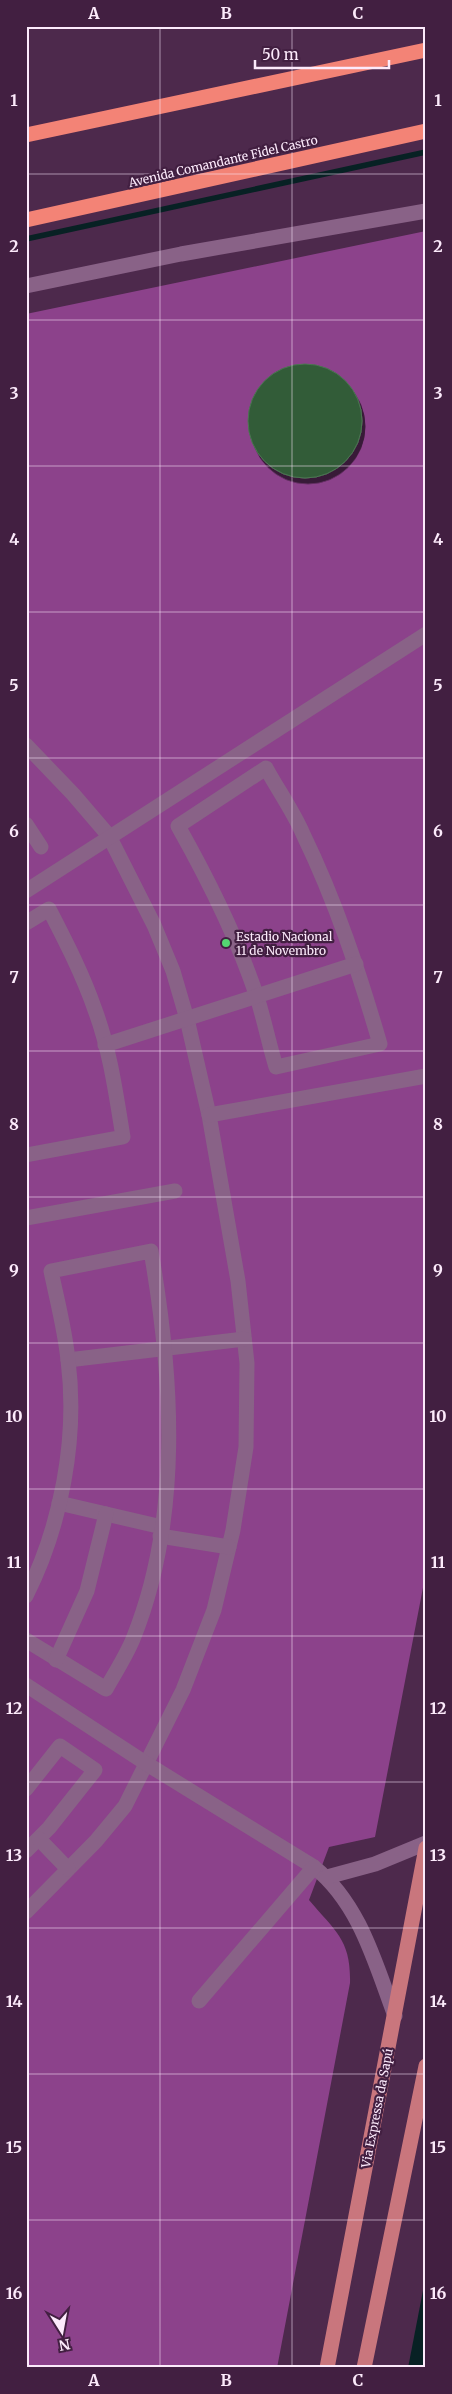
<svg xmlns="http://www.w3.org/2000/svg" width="452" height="2394" font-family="Merriweather,serif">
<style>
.green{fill:#8c428b}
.water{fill:#082124}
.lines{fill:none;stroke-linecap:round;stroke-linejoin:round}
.stream{stroke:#082124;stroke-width:5.5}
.building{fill:#315c39;stroke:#4b7651;filter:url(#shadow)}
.minor{stroke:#896287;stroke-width:15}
.major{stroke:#c9767d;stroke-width:15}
.highway{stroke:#f38376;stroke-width:15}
.grid{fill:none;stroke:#fceafb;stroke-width:1;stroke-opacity:0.55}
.poi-dot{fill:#54d672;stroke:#421f41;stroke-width:2}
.labels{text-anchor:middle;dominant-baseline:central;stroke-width:4.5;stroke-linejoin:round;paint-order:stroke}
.street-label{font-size:12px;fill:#fceafb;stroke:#421f41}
.poi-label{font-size:12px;fill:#fceafb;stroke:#421f41;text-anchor:start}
.neatline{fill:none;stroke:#fceafb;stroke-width:2}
.grid-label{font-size:16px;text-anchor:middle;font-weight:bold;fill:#fceafb}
</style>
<defs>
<filter id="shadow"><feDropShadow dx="3" dy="5.5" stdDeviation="0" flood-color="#0009"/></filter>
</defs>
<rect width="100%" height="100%" fill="#4d294c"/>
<path class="green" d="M426 231V1572L375 1837 329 1847 309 1900C336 1932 351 1940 350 1983L277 2368H26V314Z"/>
<path class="water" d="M426 2275V2368H408Z"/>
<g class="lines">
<path class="stream" d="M26 239 426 152"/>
</g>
<circle class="building" cx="305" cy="421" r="57"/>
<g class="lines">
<g class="minor">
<path d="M26 286 181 254 426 211"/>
<path d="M26 745 73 794 109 836 154 925 173 971 187 1019 209 1115 238 1281 247 1363 246 1447 233 1530 214 1610 183 1690 125 1806 96 1841 26 1912"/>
<path d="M266 768C278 790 293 811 303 834 336 902 359 972 380 1044L276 1067C269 1044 264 1019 257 997 237 937 209 881 178 826Z"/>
<path d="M26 824 41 847"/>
<path d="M26 891 426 634"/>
<path d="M26 923 49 909C66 942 83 975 95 1010 110 1050 116 1094 123 1137L26 1155"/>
<path d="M105 1045 356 964"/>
<path d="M209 1115 426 1076"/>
<path d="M26 1218 175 1191"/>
<path d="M68 1360 244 1339"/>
<path d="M59 1503 162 1527"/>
<path d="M160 1536 229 1547"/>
<path d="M26 1596C61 1526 78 1439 68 1360 65 1330 57 1300 51 1271L151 1251C173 1378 182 1518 133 1639 126 1656 115 1673 106 1689L26 1640"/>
<path d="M56 1660 87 1591 106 1514"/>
<path d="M26 1685 147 1764 314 1867C360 1904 375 1963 395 2016"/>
<path d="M26 1789 60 1746 95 1770 49 1828 26 1851"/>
<path d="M39 1839 68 1869"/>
<path d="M327 1877 375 1864 426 1843"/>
<path d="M199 2001 314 1867"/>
</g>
<g class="major">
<path d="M327 2368 426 1848"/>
<path d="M364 2368 426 2066"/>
</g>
<g class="highway">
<path d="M26 135 426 50"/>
<path d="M26 220 426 131"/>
</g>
</g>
<path class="grid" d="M160 26V2368M292 26V2368M26 174H426M26 320H426M26 466H426M26 612H426M26 758H426M26 905H426M26 1051H426M26 1197H426M26 1343H426M26 1489H426M26 1636H426M26 1782H426M26 1928H426M26 2074H426M26 2220H426"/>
<circle class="poi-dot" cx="226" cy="943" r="5"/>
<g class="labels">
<g class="street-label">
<text transform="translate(223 161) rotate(-13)">Avenida Comandante Fidel Castro</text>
<text transform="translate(377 2108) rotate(-79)">Via Expressa da Sapú</text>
</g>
<g class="poi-label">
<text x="236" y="936">Estadio Nacional<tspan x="236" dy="14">11 de Novembro</tspan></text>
</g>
</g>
<rect width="452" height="2394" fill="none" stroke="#421f41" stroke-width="55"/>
<g transform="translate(62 2332) rotate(169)" stroke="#421f41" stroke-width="4" paint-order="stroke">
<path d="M0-4L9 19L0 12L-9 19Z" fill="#fceafb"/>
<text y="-8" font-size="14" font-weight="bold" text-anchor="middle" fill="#fceafb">N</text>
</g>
<path d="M255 60v8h134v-8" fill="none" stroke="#fceafb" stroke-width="2.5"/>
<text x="262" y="60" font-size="15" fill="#fceafb" stroke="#421f41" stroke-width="4" paint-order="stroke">50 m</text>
<rect x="28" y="28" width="396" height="2338" class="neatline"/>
<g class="grid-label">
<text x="94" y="19">A</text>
<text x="226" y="19">B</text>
<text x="358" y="19">C</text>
<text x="14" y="106">1</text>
<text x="438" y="106">1</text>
<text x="14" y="252">2</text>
<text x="438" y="252">2</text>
<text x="14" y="399">3</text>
<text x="438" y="399">3</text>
<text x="14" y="545">4</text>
<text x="438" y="545">4</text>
<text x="14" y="691">5</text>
<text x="438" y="691">5</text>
<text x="14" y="837">6</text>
<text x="438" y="837">6</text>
<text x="14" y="983">7</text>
<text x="438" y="983">7</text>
<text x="14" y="1130">8</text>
<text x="438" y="1130">8</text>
<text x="14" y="1276">9</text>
<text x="438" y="1276">9</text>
<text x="14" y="1422">10</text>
<text x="438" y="1422">10</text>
<text x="14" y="1568">11</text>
<text x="438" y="1568">11</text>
<text x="14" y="1714">12</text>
<text x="438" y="1714">12</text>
<text x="14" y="1861">13</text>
<text x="438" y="1861">13</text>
<text x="14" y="2007">14</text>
<text x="438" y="2007">14</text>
<text x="14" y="2153">15</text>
<text x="438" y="2153">15</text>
<text x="14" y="2299">16</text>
<text x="438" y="2299">16</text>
<text x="94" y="2386">A</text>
<text x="226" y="2386">B</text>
<text x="358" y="2386">C</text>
</g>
</svg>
